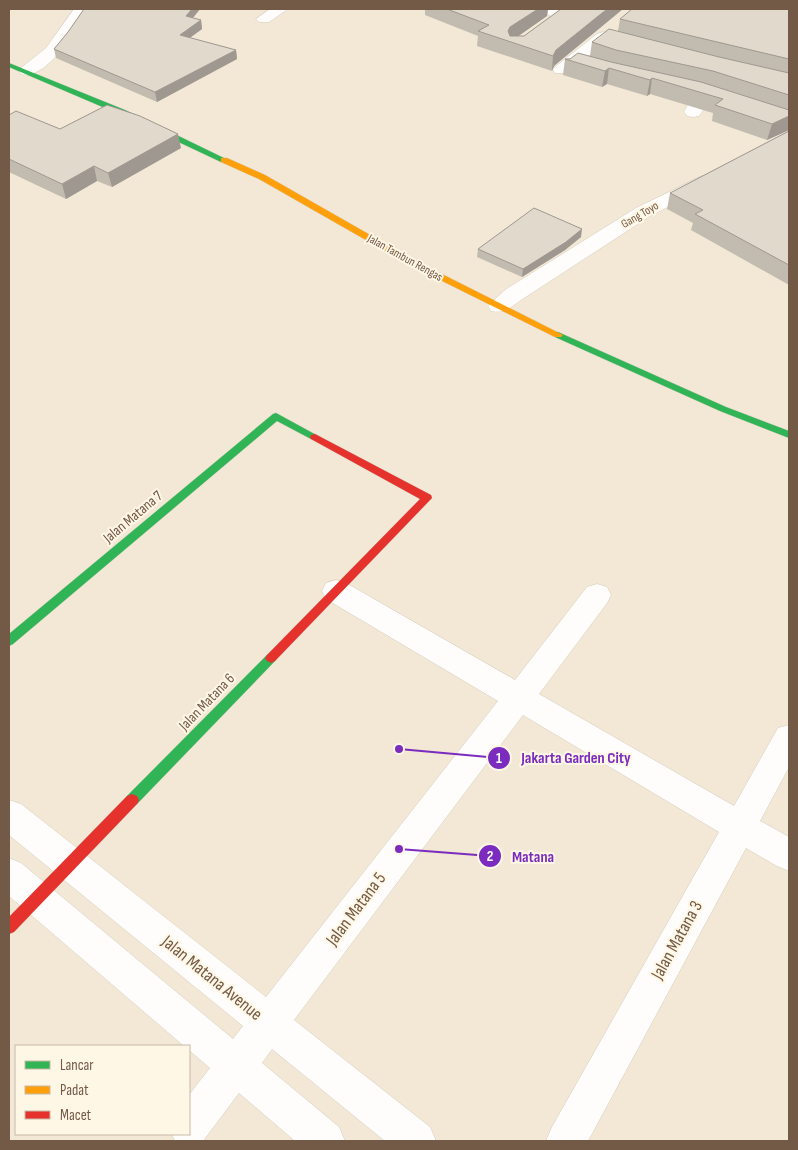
<svg xmlns="http://www.w3.org/2000/svg" width="798" height="1150" font-family="'Sofia Sans Condensed',sans-serif">
<style>
.residential{fill:#f2e8d5;fill-rule:evenodd}
.lines{fill:none;stroke-linecap:round;stroke-linejoin:round}
.street-casing{stroke:#d5ccc0;stroke-width:1}
.fast-casing{stroke:#d6cdc2;stroke-width:1}
.slow-casing{stroke:#d6cdc2;stroke-width:1}
.jam-casing{stroke:#d6cdc2;stroke-width:1}
.street{fill:#fefdfb;fill-rule:evenodd}
.fast{fill:#30b455;fill-rule:evenodd}
.slow{fill:#ff9f0a;fill-rule:evenodd}
.jam{fill:#e5322d;fill-rule:evenodd}
.wall{fill:#c2bbb0}
.shaded-wall{fill:#9e9890}
.building{fill:#e2d9cd;stroke:#9e9890}
.labels{text-anchor:middle;dominant-baseline:central;stroke-width:4;stroke-linejoin:round;paint-order:stroke}
.far-street-label{font-size:12px;fill:#735a46;stroke:#fff7e5}
.street-label{font-size:15px;fill:#735a46;stroke:#fff7e5}
.near-street-label{font-size:18px;fill:#735a46;stroke:#fff7e5}
.leader{fill:none;stroke:#7b2cbf;stroke-width:2}
.callout-dot{fill:#7b2cbf;stroke:#fff7e5;stroke-width:2}
.mark-label{font-size:15px;text-anchor:middle;font-weight:bold;fill:#fff}
.callout-label{font-size:16px;text-anchor:middle;font-weight:bold;fill:#7b2cbf;stroke:#fff7e5;stroke-width:4;stroke-linejoin:round;paint-order:stroke}
</style>
<rect width="100%" height="100%" fill="#f6f1e5"/>
<path class="residential" d="M9 9H789V1141H9ZM16 1046H189V1134H16Z"/>
<g class="lines">
<g class="street-casing">
<g id="street">
<path d="M74 9H89C77 28 47 81 21 74L19 71 21 68 46 48Z"/>
<path d="M270 9H288L269 22H259L256 19Z"/>
<path d="M541 9H560L570 15C562 25 545 38 532 35L530 32 551 16 543 12Z"/>
<path d="M603 32 631 39 633 42 631 45 625 47 606 42 567 73H555L553 70 555 67 597 34Z"/>
<path d="M712 69 718 70 720 74 702 112 699 116 693 117 687 116 684 112 704 74 706 70Z"/>
<path d="M702 176 709 178 711 182 709 186 650 216 521 300C511 307 504 314 491 311L488 306 505 290 636 208Z"/>
<path d="M336 580 346 583 515 680 587 587 597 584 607 587 611 595 607 603 539 694 734 806 778 728 789 725V767L760 821 789 837V871L777 866 746 848 588 1141H546L552 1127 719 832 523 715 294 1020 430 1127 436 1141H385L272 1049 262 1063 339 1127 345 1141H295L239 1093 203 1141H175L172 1134H189V1095L210 1068 189 1050V1046H184L9 896V858L21 863 233 1039 243 1026 9 835V800L21 804 266 997 498 701 326 599 322 591 326 583Z"/>
</g>
</g>
<g class="fast-casing">
<g id="fast">
<path d="M9 63 125 110 228 160 221 162 119 114 9 67Z"/>
<path d="M558 332 726 407 789 431V438L720 411 555 337V333Z"/>
<path d="M276 413 320 437 315 440 311 439 277 421 13 644 9 646V634L273 414Z"/>
<path d="M271 653 275 655 277 658 275 661 137 804 132 806 127 804 125 800 127 796 267 655Z"/>
</g>
</g>
<g class="slow-casing">
<path id="slow" d="M221 158H227L265 175 414 260 563 335 561 337H555L408 264 259 179 221 162Z"/>
</g>
<g class="jam-casing">
<g id="jam">
<path d="M315 434 431 495 432 498 275 661 271 663 267 661 265 658 267 655 420 499 311 439 310 437 311 435Z"/>
<path d="M132 794 137 796 139 800 137 804 14 932 9 934V917L127 796Z"/>
</g>
</g>
<use href="#street" class="street"/>
<use href="#fast" class="fast"/>
<use href="#slow" class="slow"/>
<use href="#jam" class="jam"/>
</g>
<g class="wall">
<path d="M84 9H200L193 18 201 20 202 29 190 38 236 50 237 59 157 102 56 58 54 49 68 32Z"/>
<path d="M423 9H548L547 16 518 36H524L561 9 554 66 552 71 477 46 478 36 425 15V10Z"/>
<path d="M789 9V130L767 140 712 121 713 113 650 94 647 96 607 84 602 87 563 75 565 59 590 56 592 42 618 31 620 19Z"/>
<path d="M9 115 60 129 181 148 112 187 97 181 66 199 9 172Z"/>
<path d="M789 131V285L691 230 693 223 667 209 670 193Z"/>
<path d="M581 237 565 250 522 277 477 257 478 249Z"/>
</g>
<g class="shaded-wall">
<path d="M192 9H200L187 25 186 16Z"/>
<path d="M538 9H548L547 16 510 42 508 31 510 27Z"/>
<path d="M607 9H623L554 66 552 71 553 56 556 50Z"/>
<path d="M201 20 202 29 181 44 180 35Z"/>
<path d="M236 50 237 59 157 102 155 92Z"/>
<path d="M609 68 607 84 602 87 605 71Z"/>
<path d="M652 78 650 94 647 96 650 80Z"/>
<path d="M789 116V130L767 140 772 124Z"/>
<path d="M178 134 181 148 112 187 108 173Z"/>
<path d="M94 166 97 181 66 199 62 184Z"/>
<path d="M582 229 581 237 565 250 522 277 523 269Z"/>
</g>
<g class="building">
<path d="M84 9H192L186 16 201 20 180 35 236 50 155 92 54 49 68 32Z"/>
<path d="M447 9H538L510 27 508 31 510 36H524L561 9H607L556 50 553 56 478 31 489 25Z"/>
<path d="M632 9H789V59L620 19Z"/>
<path d="M609 29 719 57 789 73V95L713 71 616 50 592 42Z"/>
<path d="M578 53 611 62 701 82 789 110V116L772 124 715 105 723 99 652 78 650 80 609 68 605 71 565 59H570Z"/>
<path d="M107 105 140 116 178 134 108 173 94 166 62 184 9 159V115L16 111 60 129Z"/>
<path d="M789 131V265L695 214 703 210 670 193Z"/>
<path d="M534 208 582 229 566 242 523 269 478 249Z"/>
</g>
<g class="labels">
<g class="far-street-label">
<text transform="translate(640 215) rotate(-30)">Gang Toyo</text>
<text transform="translate(405 258) rotate(29)">Jalan Tambun Rengas</text>
</g>
<g class="street-label">
<text transform="translate(133 517) rotate(-40)">Jalan Matana 7</text>
<text transform="translate(207 702) rotate(-46)">Jalan Matana 6</text>
</g>
<g class="near-street-label">
<text transform="translate(356 909) rotate(-53)">Jalan Matana 5</text>
<text transform="translate(677 940) rotate(-61)">Jalan Matana 3</text>
<text transform="translate(212 978) rotate(39)">Jalan Matana Avenue</text>
</g>
</g>
<path class="leader" d="M399 749L499 758M399 849L490 856"/>
<g class="callout-dot">
<circle cx="399" cy="749" r="5"/>
<circle cx="399" cy="849" r="5"/>
<circle cx="499" cy="758" r="12"/>
<circle cx="490" cy="856" r="12"/>
</g>
<g class="mark-label">
<text x="499" y="763">1</text>
<text x="490" y="861">2</text>
</g>
<g class="callout-label">
<text x="576" y="763">Jakarta Garden City</text>
<text x="533" y="862">Matana</text>
</g>
<rect width="798" height="1150" fill="none" stroke="#735a46" stroke-width="20"/>
<rect x="15" y="1045" width="175" height="90" fill="#fff7e5" stroke="#c7b8a5"/>
<rect x="25" y="1061" width="25" height="8" fill="#30b455" stroke="#c7b8a5"/>
<text x="60" y="1070" font-size="15" fill="#735a46">Lancar</text>
<rect x="25" y="1086" width="25" height="8" fill="#ff9f0a" stroke="#c7b8a5"/>
<text x="60" y="1095" font-size="15" fill="#735a46">Padat</text>
<rect x="25" y="1111" width="25" height="8" fill="#e5322d" stroke="#c7b8a5"/>
<text x="60" y="1120" font-size="15" fill="#735a46">Macet</text>
</svg>
